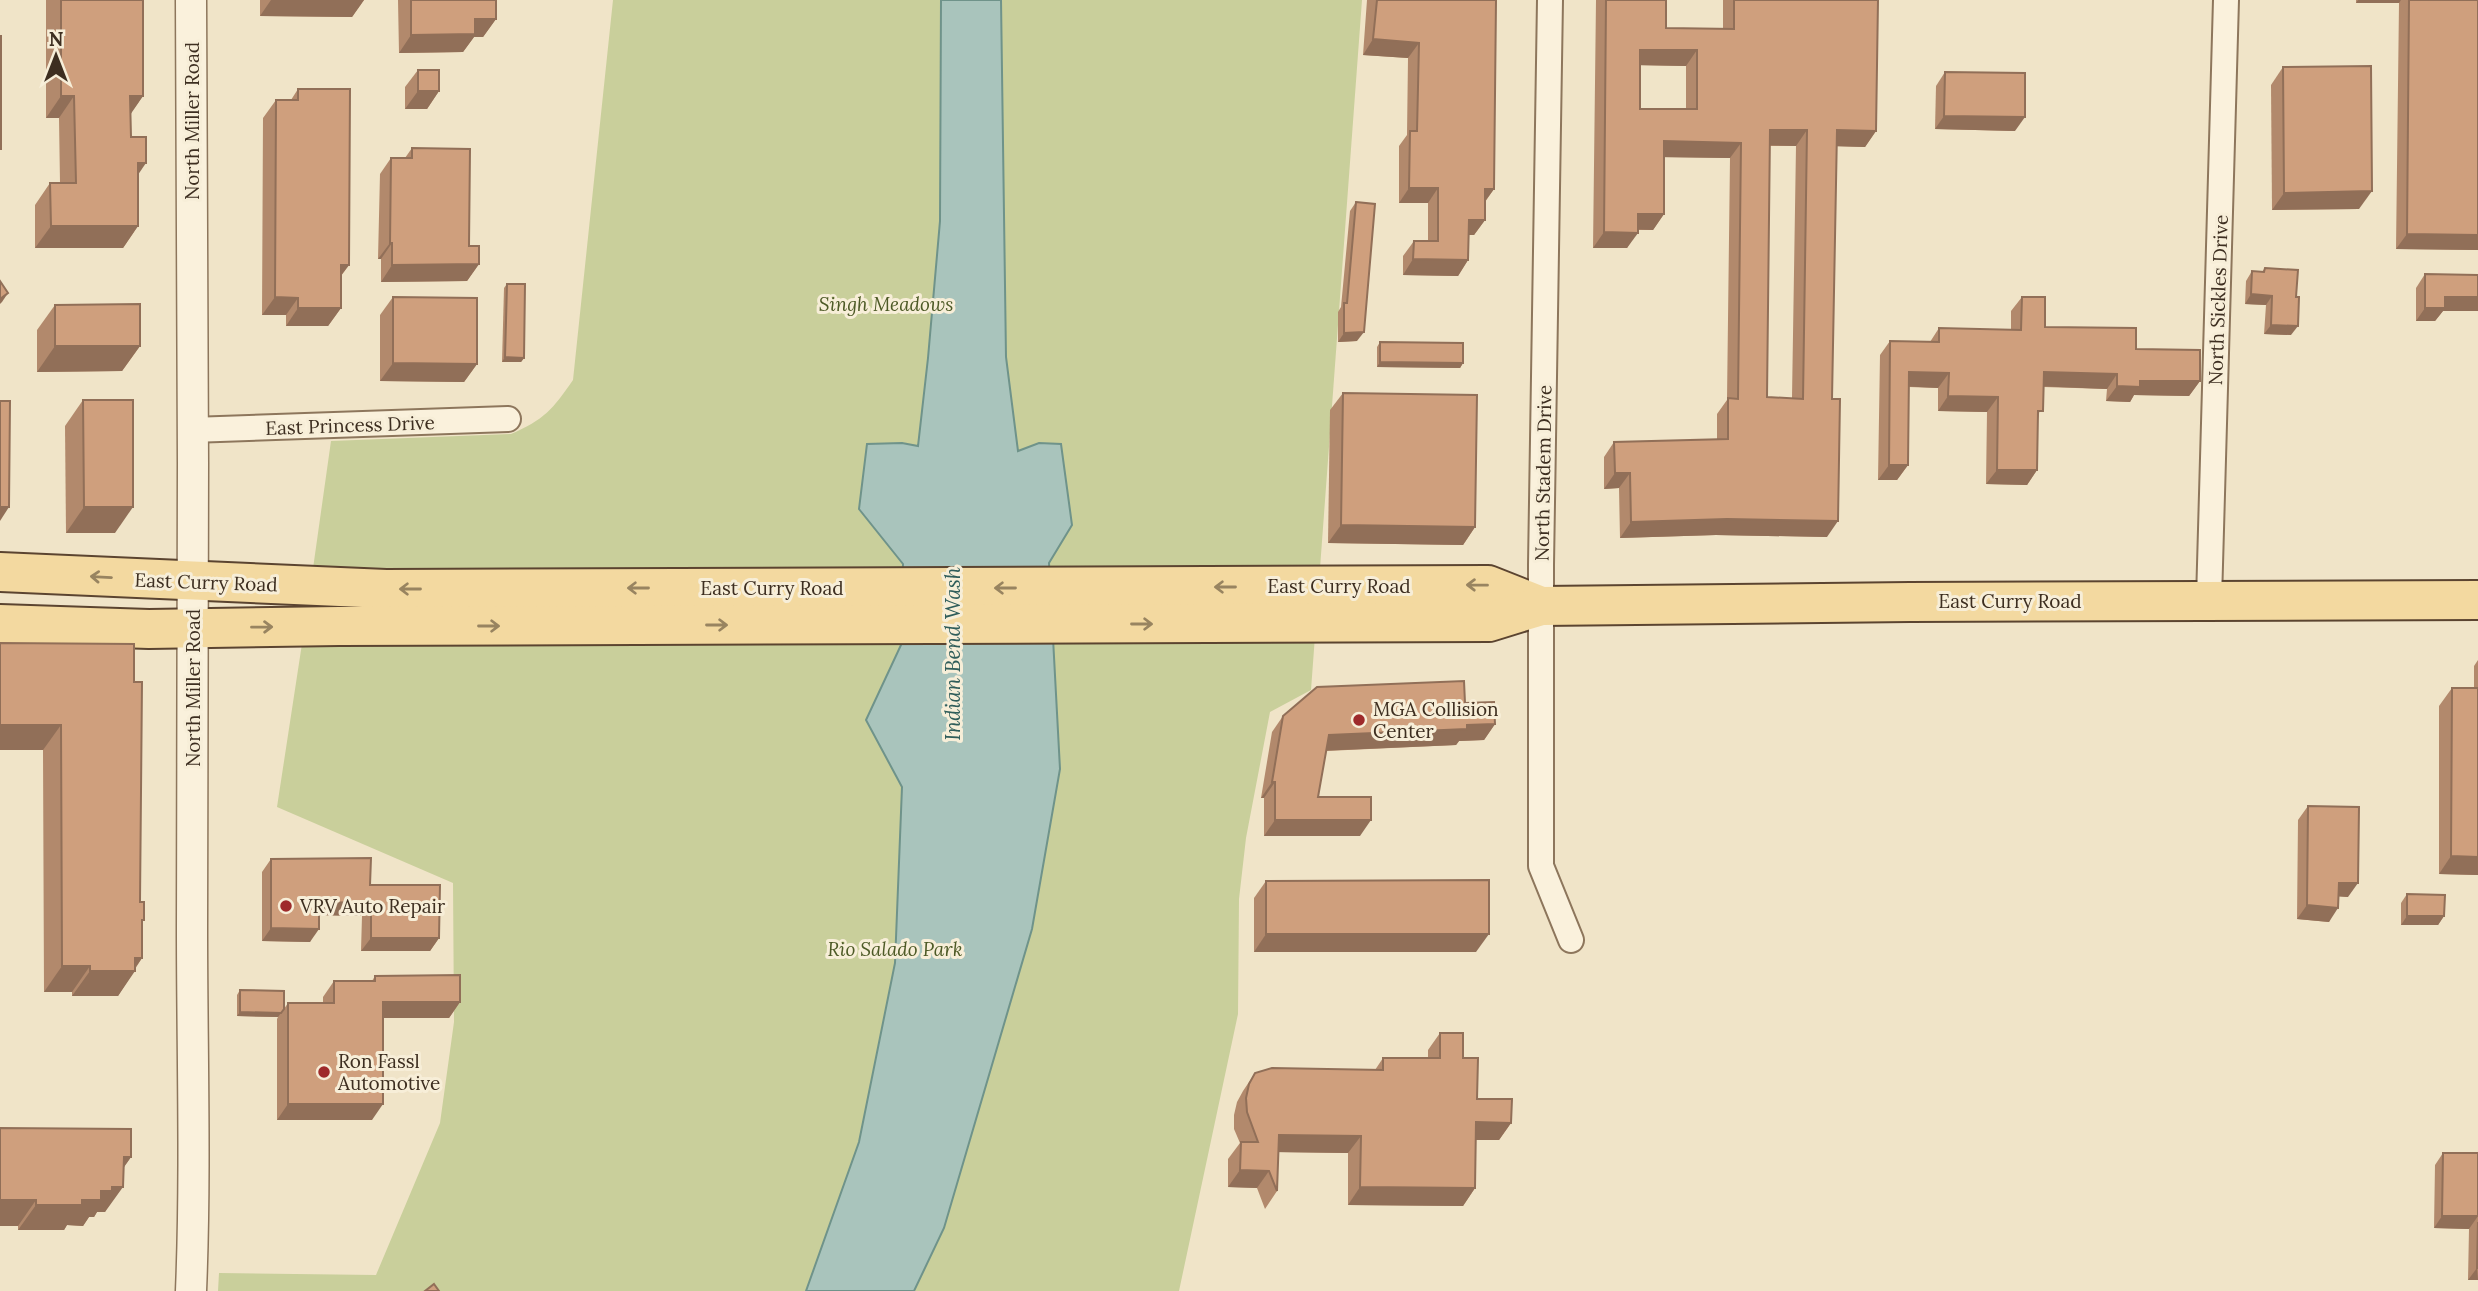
<svg xmlns="http://www.w3.org/2000/svg" width="2478" height="1291" font-family="Lora,serif">
<style>
.green{fill:#c9cf9b}
.water{fill:#a9c4bc;stroke:#6f938a;stroke-width:2}
.lines{fill:none;stroke-linecap:round;stroke-linejoin:round}
.minor-casing{stroke:#8d765c;stroke-width:28}
.tertiary-casing{stroke:#8d765c;stroke-width:33}
.primary-casing{stroke:#5b4430;stroke-width:42}
.minor{stroke:#faf1dc;stroke-width:24}
.tertiary{stroke:#faf1dc;stroke-width:30}
.primary{stroke:#f3d9a0;stroke-width:38}
.wall{fill:#b2896c;fill-rule:evenodd}
.shaded-wall{fill:#916f58}
.building{fill:#cf9f7d;stroke:#916f58;stroke-width:2;fill-rule:evenodd}
.oneway{stroke:#988460}
.poi-dot{fill:#9e2a2b;stroke:#f7eed8;stroke-width:2.5}
.labels{text-anchor:middle;dominant-baseline:central;stroke-width:6;stroke-linejoin:round;paint-order:stroke}
.street-label{font-size:19px;fill:#3d2e20;stroke:#f7eed8}
.park-label{font-size:19px;font-style:italic;fill:#4d5a26;stroke:#f7eed8}
.poi-label{font-size:19px;fill:#3d2e20;stroke:#f7eed8;text-anchor:start}
.water-label{font-size:21px;font-style:italic;fill:#2f5d5a;stroke:#f7eed8}
</style>
<rect width="100%" height="100%" fill="#f0e4c8"/>
<path class="green" d="M613 0H1362L1311 690 1270 712 1246 838 1239 899 1238 1014 1179 1291H218L219 1273 376 1275 440 1123 454 1022 453 883 277 807 307 611 331 441 511 434C544 420 553 409 573 380Z"/>
<path class="water" d="M941 0H1001L1006 357 1018 451 1039 443 1061 444 1072 525 1049 563 1060 769 1032 929 944 1228 914 1291H806L859 1142 895 963 902 787 866 720 901 645 903 564 859 509 867 444 902 443 918 446 928 358 940 221Z"/>
<g class="lines">
<g class="minor-casing">
<g id="minor">
<path d="M1550 0 1541 565V866L1571 940"/>
<path d="M191 430 508 419"/>
<path d="M2209 600 2226 0"/>
</g>
</g>
<g class="tertiary-casing">
<path id="tertiary" d="M191 1291C196 1170 192 1049 192 928 194 619 193 309 191 0"/>
</g>
<g class="primary-casing">
<g id="primary">
<path d="M0 572 386 589 1488 585 1541 606"/>
<path d="M0 624 149 629 339 626 1489 622 1541 606 1910 602 2478 600"/>
</g>
</g>
<use href="#minor" class="minor"/>
<use href="#tertiary" class="tertiary"/>
<use href="#primary" class="primary"/>
</g>
<g class="wall">
<path d="M46 0H143V96L130 114 131 137 138 175V226L123 248H35V205L50 183H60L59 118H46Z"/>
<path d="M260 0H364L352 17 260 16Z"/>
<path d="M398 0H496V19L483 37H474L463 52 399 53Z"/>
<path d="M1367 0H1496L1494 189 1485 202V220L1474 235H1469L1468 260 1458 276 1403 275V256L1414 241H1428V203H1399V146L1407 135 1408 58 1363 55Z"/>
<path d="M1596 0H1666V28L1723 29V0H1878L1876 131 1865 147 1837 146 1827 537 1716 535 1620 538 1619 488 1604 489V457L1614 442 1717 440V414L1727 400 1730 158 1664 157V214L1653 230H1638L1627 248H1593ZM1640 65 1686 66V109H1640ZM1770 146H1796L1792 398 1767 397Z"/>
<path d="M2356 0H2478V250L2396 249 2399 3H2356Z"/>
<path d="M2283 67 2359 209 2272 210 2271 85Z"/>
<path d="M418 70 439 91 427 109H405V87Z"/>
<path d="M1945 72 2015 131 1935 129 1936 86Z"/>
<path d="M298 89 349 265 341 276V308L328 326H286V315H262L263 118 276 100H291Z"/>
<path d="M412 148 479 264 467 281 381 282V259H378L380 174 391 158H405Z"/>
<path d="M1356 202 1357 341 1338 342V312L1341 307 1350 211Z"/>
<path d="M2265 268 2291 335 2264 334 2266 305 2245 304 2246 281 2252 271 2262 272Z"/>
<path d="M2425 274 2443 311 2435 321H2416V288Z"/>
<path d="M507 284 524 358 521 362H502L504 288Z"/>
<path d="M393 297 477 364 464 382 380 381V315Z"/>
<path d="M2022 297 2045 327 2136 349 2200 381 2189 396 2134 395 2130 402 2106 401 2107 389 2044 387 2038 419 2037 470 2027 485 1986 484 1987 412 1938 411V388L1909 387 1908 465 1897 480H1878L1880 355 1890 341 1930 342 1939 328 2011 330V311Z"/>
<path d="M55 305 140 346 122 371 37 372V330Z"/>
<path d="M1380 342 1463 363 1460 368 1377 367V347Z"/>
<path d="M1343 393 1475 527 1463 545 1328 543 1330 410Z"/>
<path d="M83 400 115 533H66L65 426Z"/>
<path d="M2478 660V875L2439 874V706L2452 688H2474V666Z"/>
<path d="M134 682 142 958 118 996H72V992H44L43 750H0Z"/>
<path d="M1465 703 1495 724 1484 740 1459 741 1456 745 1326 751 1318 797 1360 836H1264V798H1261L1272 732 1283 716Z"/>
<path d="M2308 806 2348 897 2339 896 2329 922 2297 919 2298 820Z"/>
<path d="M271 859 370 885 439 938 430 951H361L362 916 319 915 310 942 262 941V872Z"/>
<path d="M1266 881 1476 952H1254V898Z"/>
<path d="M2407 894 2444 916 2438 925H2401V903Z"/>
<path d="M375 976 460 1002 449 1018H383L372 1120H277V1019L278 1017 237 1016V995L240 990 284 1009 288 1003H323V997L334 981H372Z"/>
<path d="M1440 1033 1463 1058 1477 1099 1511 1123 1499 1140H1476L1475 1188 1463 1206 1348 1205V1153L1278 1152 1277 1191 1265 1209 1257 1188 1228 1187V1159L1240 1143 1234 1129V1115L1237 1102 1243 1091 1255 1073 1375 1070 1383 1058H1428V1050Z"/>
<path d="M0 1128 131 1157 123 1168 105 1212H97L94 1217H89L83 1226 67 1225 64 1230H18V1226H0Z"/>
<path d="M2443 1153H2478V1280H2468L2469 1229 2434 1228 2435 1165Z"/>
</g>
<g class="shaded-wall">
<path d="M271 0H364L352 17 260 16Z"/>
<path d="M2358 0H2401L2399 3H2356Z"/>
<path d="M475 19H496L483 37H474L463 52 399 53 411 35Z"/>
<path d="M1373 39 1419 43 1408 58 1363 55Z"/>
<path d="M1640 50H1697L1686 66 1629 65Z"/>
<path d="M418 91H439L427 109H405Z"/>
<path d="M61 96H74L59 118H46Z"/>
<path d="M130 96H143L128 118Z"/>
<path d="M1944 116 2025 117 2015 131 1935 129Z"/>
<path d="M1770 130H1807L1796 146 1759 145Z"/>
<path d="M1837 130 1876 131 1865 147 1826 146Z"/>
<path d="M1664 141 1741 143 1730 158 1653 157Z"/>
<path d="M138 163H146L131 185Z"/>
<path d="M1409 188H1438L1428 203H1399Z"/>
<path d="M1485 189H1494L1483 204Z"/>
<path d="M2372 191 2359 209 2272 210 2284 193Z"/>
<path d="M1638 214H1664L1653 230 1627 229Z"/>
<path d="M1469 220H1485L1474 235H1459Z"/>
<path d="M51 226H138L123 248H35Z"/>
<path d="M1604 232 1638 233 1627 248H1593Z"/>
<path d="M2407 234 2478 235V250L2396 249Z"/>
<path d="M390 243H392L381 259H378Z"/>
<path d="M1413 259 1468 260 1458 276 1403 275Z"/>
<path d="M479 264 467 281 381 282 392 265Z"/>
<path d="M341 265H349L336 282Z"/>
<path d="M8 293 2 302 0 304V299Z"/>
<path d="M2251 294 2272 296 2266 305 2245 304Z"/>
<path d="M275 297 298 298 286 315H262Z"/>
<path d="M2445 297H2478V311H2443L2435 321H2416L2425 308Z"/>
<path d="M298 308H341L328 326H286Z"/>
<path d="M2271 325 2298 326 2291 335 2264 334Z"/>
<path d="M1364 332 1357 341 1338 342 1344 333Z"/>
<path d="M55 346H140L122 371 37 372Z"/>
<path d="M505 357 524 358 521 362H502Z"/>
<path d="M1380 362 1463 363 1460 368 1377 367Z"/>
<path d="M393 363 477 364 464 382 380 381Z"/>
<path d="M1909 372 1949 373 1938 388 1899 386Z"/>
<path d="M2044 372 2117 374 2107 389 2034 386Z"/>
<path d="M2140 381H2200L2189 396 2134 395 2130 402 2106 401 2117 386Z"/>
<path d="M1948 396 1998 397 1987 412 1938 411Z"/>
<path d="M1889 465H1908L1897 480H1878Z"/>
<path d="M1997 470H2037L2027 485 1986 484Z"/>
<path d="M1615 473H1630L1619 488 1604 489Z"/>
<path d="M0 507H9L0 521Z"/>
<path d="M84 507H133L115 533H66Z"/>
<path d="M1727 519 1838 521 1827 537 1716 535 1620 538 1631 522Z"/>
<path d="M1341 525 1475 527 1463 545 1328 543Z"/>
<path d="M1495 724 1484 740 1459 741 1456 745 1318 751 1329 735 1467 725Z"/>
<path d="M0 725H61L43 750H0Z"/>
<path d="M1272 782H1275L1264 798H1261Z"/>
<path d="M1275 820H1371L1360 836H1264Z"/>
<path d="M2451 856 2478 857V875L2439 874Z"/>
<path d="M2339 883H2358L2348 897 2329 896Z"/>
<path d="M319 902 371 903 362 916 310 915Z"/>
<path d="M2307 905 2338 908 2329 922 2297 919Z"/>
<path d="M2407 916H2444L2438 925H2401Z"/>
<path d="M271 928 319 929 310 942 262 941Z"/>
<path d="M1266 934H1489L1476 952H1254Z"/>
<path d="M371 938H439L430 951H361Z"/>
<path d="M135 958H142L133 971H135L118 996H72L90 971Z"/>
<path d="M62 966H90L72 992H44Z"/>
<path d="M383 1002H460L449 1018H372Z"/>
<path d="M240 1012 281 1013 278 1017 237 1016Z"/>
<path d="M288 1104H383L372 1120H277Z"/>
<path d="M1476 1122 1511 1123 1499 1140H1464Z"/>
<path d="M1279 1135 1361 1136 1348 1153 1266 1152Z"/>
<path d="M124 1157H131L113 1183Z"/>
<path d="M1240 1170 1269 1171 1257 1188 1228 1187Z"/>
<path d="M112 1187H123L105 1212H97L94 1217H89L83 1226 67 1225 64 1230H18L36 1205 82 1200Z"/>
<path d="M1360 1187 1475 1188 1463 1206 1348 1205Z"/>
<path d="M0 1200H36L18 1226H0Z"/>
<path d="M2442 1216H2478L2469 1229 2434 1228Z"/>
<path d="M2477 1268 2478 1280H2468Z"/>
</g>
<g class="building">
<path d="M61 0H143V96H130L131 137H146V163H138V226H51L50 183H76L74 96H61Z"/>
<path d="M411 0H496V19H475V34L411 35Z"/>
<path d="M1377 0H1496L1494 189H1485V220H1469L1468 260 1413 259 1414 241H1438V188H1409L1410 131H1417L1419 43 1373 39Z"/>
<path d="M1606 0H1666V28L1734 29V0H1878L1876 131 1837 130 1832 399H1840L1838 521 1727 519 1631 522 1630 473H1615L1614 442 1728 439V398L1738 399 1741 143 1664 141V214H1638V233L1604 232ZM1640 50H1697V109H1640ZM1770 130H1807L1803 399 1767 397Z"/>
<path d="M2409 0H2478V235L2407 234Z"/>
<rect x="0" y="36" width="1" height="113"/>
<path d="M2371 66 2372 191 2284 193 2283 67Z"/>
<rect x="418" y="70" width="21" height="21"/>
<path d="M1945 72 2025 73V117L1944 116Z"/>
<path d="M298 89H350L349 265H341V308H298V298L275 297 276 100H298Z"/>
<path d="M412 148 470 149 469 246H479V264L392 265V243H390L391 158H412Z"/>
<path d="M1356 202 1375 204 1364 332 1344 333V303H1347Z"/>
<path d="M2265 268 2298 270 2296 297H2299L2298 326 2271 325 2272 296 2251 294 2252 271 2264 272Z"/>
<path d="M2425 274 2478 275V297H2445V308H2425Z"/>
<path d="M0 281 8 293 0 299Z"/>
<path d="M507 284H525L524 358 505 357Z"/>
<path d="M393 297 477 298V364L393 363Z"/>
<path d="M2022 297H2045V327L2136 328V349L2200 350V381H2140V387L2117 386V374L2044 372 2043 411H2038L2037 470H1997L1998 397 1948 396 1949 373 1909 372 1908 465H1889L1890 341 1939 342V328L2021 330Z"/>
<path d="M140 304V346H55V305Z"/>
<path d="M1380 342 1463 343V363L1380 362Z"/>
<path d="M1343 393 1477 395 1475 527 1341 525Z"/>
<path d="M83 400H133V507H84Z"/>
<path d="M0 401H10L9 507H0Z"/>
<path d="M0 643 134 644V682H142L140 902H144V920H142V958H135V971H90V966H62L61 725H0Z"/>
<path d="M1464 681 1465 703 1494 702 1495 724 1467 725V729L1329 735 1318 797H1371V820H1275V782H1272L1283 716 1317 687Z"/>
<path d="M2452 688H2478V857L2451 856Z"/>
<path d="M2308 806 2359 807 2358 883H2339L2338 908 2307 905Z"/>
<path d="M371 858 370 885H440L439 938H371V903L319 902V929L271 928V859Z"/>
<path d="M1489 880V934H1266V881Z"/>
<path d="M2407 894 2445 895 2444 916H2407Z"/>
<path d="M460 975V1002H383V1104H288V1003H334V981H375V976Z"/>
<path d="M240 990 284 991V1009L281 1013 240 1012Z"/>
<path d="M1440 1033H1463V1058H1478L1477 1099H1512L1511 1123 1476 1122 1475 1188 1360 1187 1361 1136 1279 1135 1277 1191 1269 1171 1240 1170 1241 1142H1258L1247 1112 1246 1098 1249 1084 1255 1073 1272 1068 1383 1070V1058H1440Z"/>
<path d="M0 1128 131 1129V1157H124L123 1187H112V1191H101V1200H82V1205H36V1200H0Z"/>
<path d="M2443 1153H2478V1216H2442Z"/>
<path d="M2478 1222V1268H2477Z"/>
<path d="M434 1284 439 1291H425Z"/>
</g>
<defs><path id="oneway-shaft" d="M-6 0H5M1.5-3L5.5 0L1.5 3" fill="none" stroke-width="1.6" stroke-linecap="round" stroke-linejoin="round" transform="scale(1.75)"/></defs>
<g class="oneway">
<use href="#oneway-shaft" transform="translate(101 577) rotate(-177)"/>
<use href="#oneway-shaft" transform="translate(1477 585) rotate(-179)"/>
<use href="#oneway-shaft" transform="translate(1225 587) rotate(180)"/>
<use href="#oneway-shaft" transform="translate(638 588) rotate(180)"/>
<use href="#oneway-shaft" transform="translate(1005 588) rotate(180)"/>
<use href="#oneway-shaft" transform="translate(410 589) rotate(180)"/>
<use href="#oneway-shaft" transform="translate(1142 624)"/>
<use href="#oneway-shaft" transform="translate(717 625)"/>
<use href="#oneway-shaft" transform="translate(489 626)"/>
<use href="#oneway-shaft" transform="translate(262 627) rotate(-1)"/>
</g>
<g class="poi-dot">
<circle cx="1359" cy="720" r="7"/>
<circle cx="286" cy="906" r="7"/>
<circle cx="324" cy="1072" r="7"/>
</g>
<g class="labels">
<g class="street-label">
<text transform="translate(192 121) rotate(-90)">North Miller Road</text>
<text transform="translate(2218 300) rotate(-88)">North Sickles Drive</text>
<text transform="translate(350 425) rotate(-2)">East Princess Drive</text>
<text transform="translate(1543 473) rotate(-89)">North Stadem Drive</text>
<text transform="translate(206 582) rotate(2)">East Curry Road</text>
<text x="1339" y="586">East Curry Road</text>
<text x="772" y="588">East Curry Road</text>
<text x="2010" y="601">East Curry Road</text>
<text transform="translate(193 688) rotate(-90)">North Miller Road</text>
</g>
<g class="park-label">
<text x="886" y="304">Singh Meadows</text>
<text x="895" y="949">Rio Salado Park</text>
</g>
<g class="poi-label">
<text x="1373" y="709">MGA Collision<tspan x="1373" dy="22">Center</tspan></text>
<text x="300" y="906">VRV Auto Repair</text>
<text x="338" y="1061">Ron Fassl<tspan x="338" dy="22">Automotive</tspan></text>
</g>
<g class="water-label">
<text transform="translate(952 654) rotate(-90)">Indian Bend Wash</text>
</g>
</g>
<g transform="translate(56 56)" stroke="#f7eed8" stroke-width="5" paint-order="stroke">
<path d="M0-5L12 26L0 18L-12 26Z" fill="#3d2e20"/>
<text y="-10" font-size="19" font-weight="bold" text-anchor="middle" fill="#3d2e20">N</text>
</g>
</svg>
